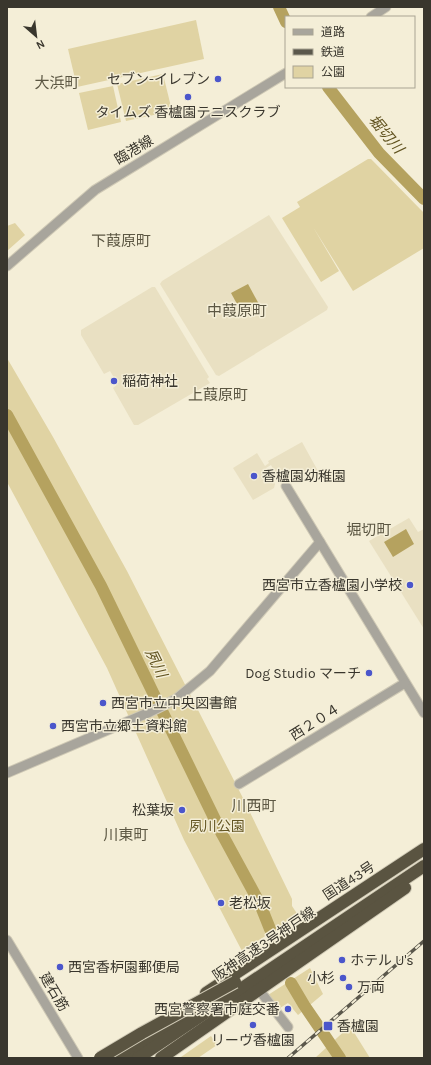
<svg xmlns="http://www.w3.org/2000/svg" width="431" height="1065" font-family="Karla,'Noto Sans JP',sans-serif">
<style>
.built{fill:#e9e0c2}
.green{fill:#e0d3a3}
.water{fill:#b5a25f}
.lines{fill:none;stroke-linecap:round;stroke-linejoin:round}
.river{stroke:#b5a25f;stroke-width:12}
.minor-casing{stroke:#cfc9b5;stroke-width:11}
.highway-casing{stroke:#cfc9b5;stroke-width:14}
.minor{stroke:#a8a59c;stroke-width:9}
.highway{stroke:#5a5441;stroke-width:12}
.rail-casing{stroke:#5b584c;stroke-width:3.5}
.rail{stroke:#f4eed7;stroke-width:2;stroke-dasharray:6;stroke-linecap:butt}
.highway-bridge-casing{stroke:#cfc9b5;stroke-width:14;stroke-linecap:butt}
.highway-bridge{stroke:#5a5441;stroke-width:12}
.poi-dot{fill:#4b56cb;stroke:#f4eed7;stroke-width:1.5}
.labels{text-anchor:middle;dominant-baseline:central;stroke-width:3;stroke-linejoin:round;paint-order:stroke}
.poi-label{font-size:14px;fill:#39362d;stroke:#f4eed7;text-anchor:start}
.street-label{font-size:14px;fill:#39362d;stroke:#f4eed7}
.park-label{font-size:14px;fill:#635522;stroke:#f4eed7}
.neighbourhood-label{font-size:15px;fill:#5c5743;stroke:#f4eed7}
.water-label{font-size:15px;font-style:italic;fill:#60521f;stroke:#f4eed7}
</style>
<rect width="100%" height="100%" fill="#f4eed7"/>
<g class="built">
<path d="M269 215 328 307 327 310 219 376 216 375 160 284 162 281Z"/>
<path d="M152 287H155L209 377 207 379 210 383 138 425H134L113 388 118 384 110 371 104 374 81 335V330Z"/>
<path d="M302 442 318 471 284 482 280 481 271 465 266 468 275 484 274 488 253 500 233 468 257 453 265 466 269 463 268 461Z"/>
<path d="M409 518 418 532 424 529V629L369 541Z"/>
</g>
<g class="green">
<path d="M196 20 204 59 77 87 68 49Z"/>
<path d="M163 74 172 111 126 121 117 84Z"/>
<path d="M113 86 121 122 88 130 79 93Z"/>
<path d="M368 159H371L424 213V248L353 291 313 227 339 271 321 282 282 218 300 207 297 202Z"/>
<path d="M15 223 25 235 7 251V226Z"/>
<path d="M7 358 53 437 127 571 244 800 292 899V906L298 915 242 951 184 840 107 668 7 482Z"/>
<path d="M310 968 323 994 298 1015 288 1003 280 1008 268 995Z"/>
<path d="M350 1026 370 1058H315Z"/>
<path d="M211 1036 217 1045 198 1058H182L181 1057Z"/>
</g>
<g class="water">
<path d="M248 284 260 306 243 315 231 293Z"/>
<path d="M406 529 414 544 393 557 384 542Z"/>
</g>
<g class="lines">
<g class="river">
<path d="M279 7 286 22"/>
<path d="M328 87 379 153 424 199"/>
<path d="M7 415 101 586 222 834 260 904 270 929"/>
<path d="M291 983 304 1005 340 1058"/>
</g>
<g class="minor-casing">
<g id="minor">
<path d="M371 17 386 7"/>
<path d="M7 266 95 190 286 73"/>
<path d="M286 486 424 713"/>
<path d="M7 773 150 712 176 699 210 671 320 542"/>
<path d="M239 784 405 683"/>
<path d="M7 940 78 1058"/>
<path d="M263 995 288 1027"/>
</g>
</g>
<g class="highway-casing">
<g id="highway">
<path d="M206 993 424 849"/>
<path d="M126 1055 192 1011"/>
<path d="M112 1058 131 1046"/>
<path d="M138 1058 424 866"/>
<path d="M161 1058 405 888"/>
</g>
</g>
<use href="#minor" class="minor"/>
<use href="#highway" class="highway"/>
<g class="rail-casing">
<path id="rail" d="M288 1058 424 941"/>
</g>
<use href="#rail" class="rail"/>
<g class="highway-bridge-casing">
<path id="highway-bridge" d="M100 1058 142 1033 235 982"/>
</g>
<use href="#highway-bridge" class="highway-bridge"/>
</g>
<g class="poi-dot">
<circle cx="218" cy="79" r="4"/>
<circle cx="188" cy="97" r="4"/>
<circle cx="114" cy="381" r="4"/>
<circle cx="254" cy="476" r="4"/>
<circle cx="410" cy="585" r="4"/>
<circle cx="369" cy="673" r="4"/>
<circle cx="103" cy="703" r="4"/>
<circle cx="53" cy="726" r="4"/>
<circle cx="182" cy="810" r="4"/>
<circle cx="221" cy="903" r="4"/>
<circle cx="342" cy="960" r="4"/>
<circle cx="60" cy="967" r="4"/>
<circle cx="343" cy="978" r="4"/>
<circle cx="349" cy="987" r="4"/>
<circle cx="288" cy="1009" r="4"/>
<circle cx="253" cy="1025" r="4"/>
<rect x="323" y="1021" width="10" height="10" rx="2"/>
</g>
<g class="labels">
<g class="poi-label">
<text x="210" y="79" text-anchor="end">セブン-イレブン</text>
<text x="188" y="112" text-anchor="middle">タイムズ 香櫨園テニスクラブ</text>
<text x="122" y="381">稲荷神社</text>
<text x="262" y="476">香櫨園幼稚園</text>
<text x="402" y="585" text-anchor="end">西宮市立香櫨園小学校</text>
<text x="361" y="673" text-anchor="end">Dog Studio マーチ</text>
<text x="111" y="703">西宮市立中央図書館</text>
<text x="61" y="726">西宮市立郷土資料館</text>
<text x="174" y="810" text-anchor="end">松葉坂</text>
<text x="229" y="903">老松坂</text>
<text x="350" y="960">ホテル U's</text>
<text x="68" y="967">西宮香枦園郵便局</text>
<text x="335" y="978" text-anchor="end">小杉</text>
<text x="357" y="987">万両</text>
<text x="280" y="1009" text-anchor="end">西宮警察署市庭交番</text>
<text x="337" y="1026">香櫨園</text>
<text x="253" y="1040" text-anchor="middle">リーヴ香櫨園</text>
</g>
<g class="street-label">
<text transform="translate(134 150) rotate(-31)">臨港線</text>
<text transform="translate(315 722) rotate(-32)">西２０４</text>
<text transform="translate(349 881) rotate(-33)">国道43号</text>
<text transform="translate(264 944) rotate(-34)">阪神高速3号神戸線</text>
<text transform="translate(54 992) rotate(59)">建石筋</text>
</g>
<g class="park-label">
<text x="217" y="826">夙川公園</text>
</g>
<g class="neighbourhood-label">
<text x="57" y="83">大浜町</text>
<text x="121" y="241">下葭原町</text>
<text x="237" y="311">中葭原町</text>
<text x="218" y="395">上葭原町</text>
<text x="369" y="530">堀切町</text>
<text x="254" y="806">川西町</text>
<text x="126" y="835">川東町</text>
</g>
<g class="water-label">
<text transform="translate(386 134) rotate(50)">堀切川</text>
<text transform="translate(156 663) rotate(64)">夙川</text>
</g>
</g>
<rect width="431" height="1065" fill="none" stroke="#39362d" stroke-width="16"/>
<rect x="285" y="16" width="130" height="72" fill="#f4eed7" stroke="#a9a493"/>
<rect x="293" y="29" width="20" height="6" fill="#a8a59c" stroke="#a9a493"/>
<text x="321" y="36" font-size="12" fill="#39362d">道路</text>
<rect x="293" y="49" width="20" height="6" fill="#5b584c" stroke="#a9a493"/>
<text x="321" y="56" font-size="12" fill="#39362d">鉄道</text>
<rect x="293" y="66" width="20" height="12" fill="#e0d3a3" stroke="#a9a493"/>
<text x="321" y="76" font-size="12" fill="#39362d">公園</text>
<g transform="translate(36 36) rotate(152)" stroke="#f4eed7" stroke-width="3" paint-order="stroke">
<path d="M0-3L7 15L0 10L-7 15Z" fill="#39362d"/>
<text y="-6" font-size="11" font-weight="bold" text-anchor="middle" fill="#39362d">N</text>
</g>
</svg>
